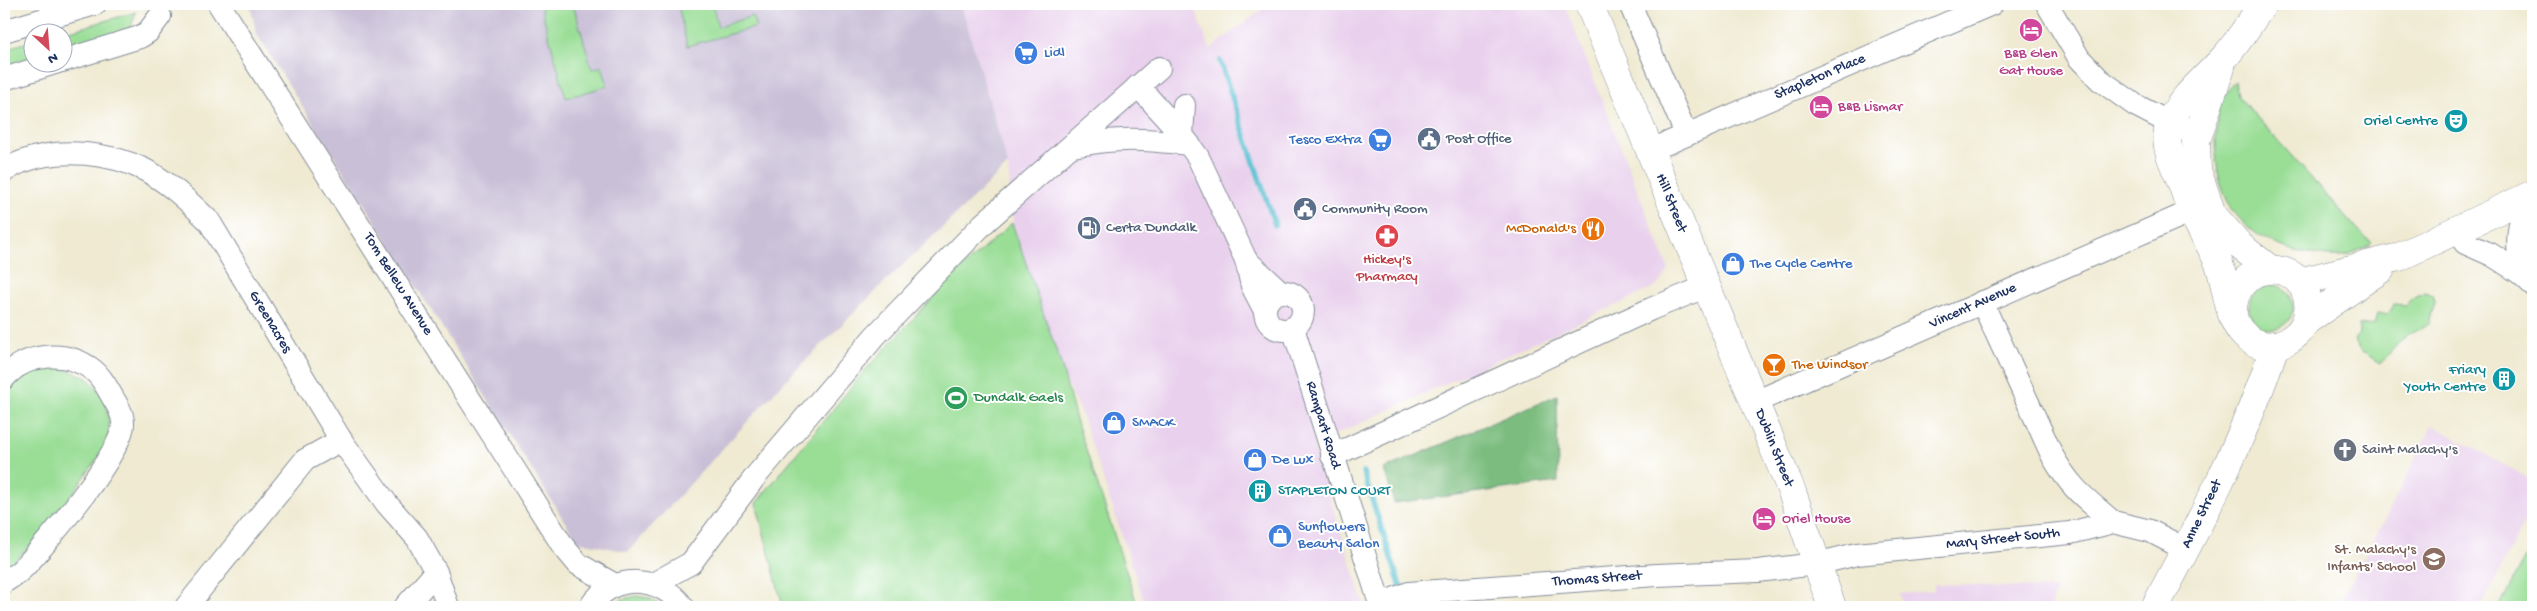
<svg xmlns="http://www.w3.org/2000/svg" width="2537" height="611" font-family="'Gochi Hand',sans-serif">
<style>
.built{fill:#e9d1ed}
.industrial{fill:#c9bfd7}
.green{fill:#9ade96;stroke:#5a867a}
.forest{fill:#7bbd7f;stroke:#4b766e}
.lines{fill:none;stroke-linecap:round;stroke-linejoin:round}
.stream{stroke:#55bfd0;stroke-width:5.5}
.minor-casing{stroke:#858c98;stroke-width:24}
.major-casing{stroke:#858c98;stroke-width:29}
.minor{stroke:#fff;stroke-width:22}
.major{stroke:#fff;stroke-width:28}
.labels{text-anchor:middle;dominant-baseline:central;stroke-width:4;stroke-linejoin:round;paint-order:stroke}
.shop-label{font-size:15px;fill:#366cbe;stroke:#fff;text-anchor:start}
.hotel-label{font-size:15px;fill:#b23c85;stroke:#fff;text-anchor:start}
.street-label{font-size:15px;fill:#1b2f5e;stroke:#fff}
.culture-label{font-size:15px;fill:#0d838f;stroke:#fff;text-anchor:end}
.service-label{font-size:15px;fill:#4e5e75;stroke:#fff;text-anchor:start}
.food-label{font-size:15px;fill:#c56008;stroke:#fff;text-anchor:end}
.health-label{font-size:15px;fill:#be3a42;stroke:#fff}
.leisure-label{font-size:15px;fill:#27864d;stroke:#fff;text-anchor:start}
.worship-label{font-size:15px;fill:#5b616d;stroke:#fff;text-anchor:start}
.education-label{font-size:15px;fill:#785e54;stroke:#fff;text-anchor:end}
</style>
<rect width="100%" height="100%" fill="#fff"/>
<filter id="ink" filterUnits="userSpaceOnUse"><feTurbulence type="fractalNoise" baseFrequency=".02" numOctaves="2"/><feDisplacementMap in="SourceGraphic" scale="10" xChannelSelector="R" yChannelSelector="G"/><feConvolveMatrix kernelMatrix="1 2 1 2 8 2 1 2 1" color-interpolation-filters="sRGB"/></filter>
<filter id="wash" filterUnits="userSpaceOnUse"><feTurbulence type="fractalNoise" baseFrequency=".0096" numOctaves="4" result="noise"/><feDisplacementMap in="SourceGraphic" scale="20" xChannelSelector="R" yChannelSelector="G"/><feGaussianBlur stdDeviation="1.12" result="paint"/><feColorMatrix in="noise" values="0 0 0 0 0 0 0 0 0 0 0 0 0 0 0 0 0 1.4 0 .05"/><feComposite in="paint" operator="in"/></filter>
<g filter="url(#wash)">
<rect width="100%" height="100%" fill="#efead1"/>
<g class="built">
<path d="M961 4H1193L1210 49 1270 4H1564L1669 270 1657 286 1313 445 1365 607H1146L1082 416 1055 356 1013 222 1008 165Z"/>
<path d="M2432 425 2533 481V505L2481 607H2337L2389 511Z"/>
<path d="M1934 584 1973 585 2057 589 2051 607H1903L1900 594 1934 591Z"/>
</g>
<path class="industrial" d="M250 4H961L1008 165 884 283 781 385 628 552 577 541 256 33Z"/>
<g class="green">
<path d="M540 4H573L592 69 602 66 608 86 566 98Z"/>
<path d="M678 4H712L718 27 752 16 756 27 687 46Z"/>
<path d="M136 12 128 36 63 56V33Z"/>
<path d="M32 41V62L4 73V49Z"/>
<path d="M2235 81 2238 96 2364 237 2373 242 2370 245C2361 249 2351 255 2341 256 2326 257 2310 254 2296 251 2242 237 2215 200 2216 145 2216 118 2217 102 2235 81Z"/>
<path d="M1012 223 1061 364 1076 420 1138 607H783L756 503 861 375 952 277Z"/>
<circle cx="2271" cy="307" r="22"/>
<path d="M2426 292 2433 295 2435 302 2429 324 2402 339 2381 363 2362 352 2354 339 2359 334V326L2374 324 2377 314H2388L2394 305 2405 306 2412 298Z"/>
<path d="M47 367C58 368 70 370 81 375 108 388 114 423 105 449 76 486 43 542 4 568V393C17 380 29 371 47 367Z"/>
<path d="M2533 544V607H2499Z"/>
<path d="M636 596 649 598 664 607H610L623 599Z"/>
</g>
<path class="forest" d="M1557 395 1558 482 1394 503 1384 469Z"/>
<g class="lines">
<g class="stream">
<path d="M1220 61 1275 225"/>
<path d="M1363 472 1402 591"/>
</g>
</g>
</g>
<g filter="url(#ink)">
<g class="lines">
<g class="minor-casing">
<g id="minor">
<path d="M219 4 563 546 578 564 615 585"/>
<path d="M1630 4 1686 134"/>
<path d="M2047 4 2079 58 2100 80 2135 105 2162 119 2186 128 2196 141"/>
<path d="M4 31 95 4"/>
<path d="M62 61 140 37 148 32 160 16"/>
<path d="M4 79 58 62"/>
<path d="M1138 86 1182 135 1198 157 1246 260 1281 292"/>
<path d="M1182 135 1184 105"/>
<path d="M1073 146C1118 137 1144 139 1189 144"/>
<path d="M1649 151 1992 4"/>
<path d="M4 171C10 168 17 163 24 161 60 147 112 153 145 170 170 183 189 202 209 221L341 440 387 504 417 538 436 572 448 607"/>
<path d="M2458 230 2465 243 2492 255 2520 273 2533 285"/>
<path d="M1246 260 1252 286 1265 311"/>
<path d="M2520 273C2517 240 2516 227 2529 196"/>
<circle cx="1284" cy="311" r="19"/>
<path d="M1982 302 2053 457C2072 490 2085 498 2113 522"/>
<path d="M1293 328 1381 607"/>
<path d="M4 378C26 353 66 349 93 370 102 377 108 389 113 398 118 406 123 414 123 423 126 448 43 549 22 569 17 574 10 578 4 582"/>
<path d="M1755 402 2192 211"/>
<path d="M1332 456 1651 309 1705 287"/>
<path d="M653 584 691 563 755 477 875 336 983 224 1159 68"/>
<path d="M1380 604 1409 593 1657 575 1758 571 1816 564 1857 554 2070 533 2113 522 2150 531 2185 549"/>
<path d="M186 607 305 460 341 440"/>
<path d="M405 607 436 572"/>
<path d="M590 607C612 572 661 575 683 607"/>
</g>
</g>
<g class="major-casing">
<g id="major">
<path d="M1589 4 1792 492 1832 607"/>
<path d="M2221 67 2196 141 2197 170 2212 214 2240 246 2270 269"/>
<path d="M2299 282 2399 257 2533 194"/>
<path d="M2233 315C2230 261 2302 254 2308 302 2313 337 2269 360 2244 335 2227 318 2227 285 2219 264 2212 246 2200 230 2193 213 2188 203 2185 191 2181 181 2173 162 2162 145 2170 123 2178 100 2207 77 2223 59 2238 43 2250 22 2263 4"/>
<path d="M2306 321 2381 269"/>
<path d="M2155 607C2200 523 2246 436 2275 345"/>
</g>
</g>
<use href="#minor" class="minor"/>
<use href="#major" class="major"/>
</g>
</g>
<defs>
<g id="hotel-disc" transform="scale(1.25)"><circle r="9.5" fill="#d1479c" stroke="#fff"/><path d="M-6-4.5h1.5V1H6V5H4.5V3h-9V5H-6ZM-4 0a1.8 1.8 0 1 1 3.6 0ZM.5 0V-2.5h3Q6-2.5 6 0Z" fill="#fff"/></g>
<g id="supermarket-disc" transform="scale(1.25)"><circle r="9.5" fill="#3f7fe0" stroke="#fff"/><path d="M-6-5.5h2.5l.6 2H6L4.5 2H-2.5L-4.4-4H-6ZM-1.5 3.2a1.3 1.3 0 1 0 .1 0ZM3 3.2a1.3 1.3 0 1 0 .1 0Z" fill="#fff"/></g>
<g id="theatre-disc" transform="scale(1.25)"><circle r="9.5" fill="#0f9aa8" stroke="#fff"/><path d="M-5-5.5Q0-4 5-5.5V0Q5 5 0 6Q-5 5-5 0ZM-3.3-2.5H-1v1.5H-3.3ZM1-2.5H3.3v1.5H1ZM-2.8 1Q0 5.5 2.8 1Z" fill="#fff"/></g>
<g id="civic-disc" transform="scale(1.25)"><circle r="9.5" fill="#5c6f8a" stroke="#fff"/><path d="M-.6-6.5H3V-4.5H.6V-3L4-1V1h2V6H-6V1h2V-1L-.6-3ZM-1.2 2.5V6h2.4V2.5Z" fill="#fff"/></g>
<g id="fuel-disc" transform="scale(1.25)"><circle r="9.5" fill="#5c6f8a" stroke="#fff"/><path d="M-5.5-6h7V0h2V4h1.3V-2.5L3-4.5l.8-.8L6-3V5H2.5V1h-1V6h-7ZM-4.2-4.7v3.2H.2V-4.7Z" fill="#fff"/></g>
<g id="restaurant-disc" transform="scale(1.25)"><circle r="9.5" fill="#e8710a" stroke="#fff"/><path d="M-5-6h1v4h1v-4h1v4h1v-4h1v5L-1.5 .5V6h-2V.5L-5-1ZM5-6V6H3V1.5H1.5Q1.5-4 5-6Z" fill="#fff"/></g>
<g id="pharmacy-disc" transform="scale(1.25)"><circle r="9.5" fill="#e0444e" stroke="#fff"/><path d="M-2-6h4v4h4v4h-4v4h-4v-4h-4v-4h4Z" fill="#fff"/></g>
<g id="shop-disc" transform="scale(1.25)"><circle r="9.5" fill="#3f7fe0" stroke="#fff"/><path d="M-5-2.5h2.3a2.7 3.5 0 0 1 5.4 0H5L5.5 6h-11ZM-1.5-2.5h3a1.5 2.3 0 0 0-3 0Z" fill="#fff"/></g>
<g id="bar-disc" transform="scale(1.25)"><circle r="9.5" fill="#e8710a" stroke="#fff"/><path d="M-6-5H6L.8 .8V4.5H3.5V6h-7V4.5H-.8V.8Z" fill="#fff"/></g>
<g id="building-disc" transform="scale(1.25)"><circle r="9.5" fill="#0f9aa8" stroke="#fff"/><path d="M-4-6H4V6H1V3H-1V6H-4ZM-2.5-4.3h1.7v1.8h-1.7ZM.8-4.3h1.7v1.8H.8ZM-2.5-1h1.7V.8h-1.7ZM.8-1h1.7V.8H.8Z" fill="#fff"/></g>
<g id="stadium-disc" transform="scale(1.25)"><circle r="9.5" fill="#2e9e5b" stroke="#fff"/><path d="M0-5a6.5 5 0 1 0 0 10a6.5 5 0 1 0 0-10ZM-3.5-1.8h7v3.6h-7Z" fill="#fff"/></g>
<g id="church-disc" transform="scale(1.25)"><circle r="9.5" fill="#6b7280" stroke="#fff"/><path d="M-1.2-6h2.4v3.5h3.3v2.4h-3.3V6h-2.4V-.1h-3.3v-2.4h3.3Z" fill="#fff"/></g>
<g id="school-disc" transform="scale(1.25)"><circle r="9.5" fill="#8d6e63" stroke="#fff"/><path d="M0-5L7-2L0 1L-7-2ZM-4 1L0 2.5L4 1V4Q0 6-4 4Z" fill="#fff"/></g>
</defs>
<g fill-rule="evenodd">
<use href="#hotel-disc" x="2031" y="30"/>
<use href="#supermarket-disc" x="1026" y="53"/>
<use href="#hotel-disc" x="1821" y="107"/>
<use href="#theatre-disc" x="2456" y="121"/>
<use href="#civic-disc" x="1429" y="139"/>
<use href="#supermarket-disc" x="1380" y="140"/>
<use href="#civic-disc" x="1305" y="209"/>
<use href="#fuel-disc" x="1089" y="228"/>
<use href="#restaurant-disc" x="1593" y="229"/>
<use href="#pharmacy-disc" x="1387" y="236"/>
<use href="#shop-disc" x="1733" y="264"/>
<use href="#bar-disc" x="1774" y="365"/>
<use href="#building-disc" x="2504" y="379"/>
<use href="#stadium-disc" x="956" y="398"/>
<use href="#shop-disc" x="1114" y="423"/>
<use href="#church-disc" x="2345" y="450"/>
<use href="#shop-disc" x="1255" y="460"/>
<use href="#building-disc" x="1260" y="491"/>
<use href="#hotel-disc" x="1764" y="519"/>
<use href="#shop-disc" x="1280" y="536"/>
<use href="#school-disc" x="2434" y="559"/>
</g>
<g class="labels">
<g class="shop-label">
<text x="1044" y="53">Lidl</text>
<text x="1362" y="140" text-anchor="end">Tesco Extra</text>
<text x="1750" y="264">The Cycle Centre</text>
<text x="1132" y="423">SMACK</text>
<text x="1272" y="460">De Lux</text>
<text x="1298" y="527">Sunflowers<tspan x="1298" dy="17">Beauty Salon</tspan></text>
</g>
<g class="hotel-label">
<text x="2031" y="54" text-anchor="middle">B&amp;B Glen<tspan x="2031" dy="17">Gat House</tspan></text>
<text x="1838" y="107">B&amp;B Lismar</text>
<text x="1782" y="519">Oriel House</text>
</g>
<g class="street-label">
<text transform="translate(1820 77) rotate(-23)">Stapleton Place</text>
<text transform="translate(1671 203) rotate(68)">Hill Street</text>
<text transform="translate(398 284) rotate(58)">Tom Bellew Avenue</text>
<text transform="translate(1973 306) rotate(-24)">Vincent Avenue</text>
<text transform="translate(270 322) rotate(59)">Greenacres</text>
<text transform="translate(1323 425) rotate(73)">Rampart Road</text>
<text transform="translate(1774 448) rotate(68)">Dublin Street</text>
<text transform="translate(2202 514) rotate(-64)">Anne Street</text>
<text transform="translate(2003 539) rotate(-6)">Mary Street South</text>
<text transform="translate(1597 579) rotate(-4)">Thomas Street</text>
</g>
<g class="culture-label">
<text x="2438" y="121">Oriel Centre</text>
<text x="2486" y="370">Friary<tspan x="2486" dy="17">Youth Centre</tspan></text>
<text x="1278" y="491" text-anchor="start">STAPLETON COURT</text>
</g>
<g class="service-label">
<text x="1446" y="139">Post Office</text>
<text x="1322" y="209">Community Room</text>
<text x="1106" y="228">Certa Dundalk</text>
</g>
<g class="food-label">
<text x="1576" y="229">McDonald's</text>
<text x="1792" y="365" text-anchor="start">The Windsor</text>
</g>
<g class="health-label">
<text x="1387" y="260">Hickey's<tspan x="1387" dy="17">Pharmacy</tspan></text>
</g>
<g class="leisure-label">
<text x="974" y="398">Dundalk Gaels</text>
</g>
<g class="worship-label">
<text x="2362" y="450">Saint Malachy's</text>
</g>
<g class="education-label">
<text x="2416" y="550">St. Malachy's<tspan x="2416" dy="17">Infants' School</tspan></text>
</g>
</g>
<rect width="2537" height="611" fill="none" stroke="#fff" stroke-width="20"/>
<g transform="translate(48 48) rotate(154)"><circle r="24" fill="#ffffff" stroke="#a4acbf"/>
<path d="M0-4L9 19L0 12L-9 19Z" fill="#d1495b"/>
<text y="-8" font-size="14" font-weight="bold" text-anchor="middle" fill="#1b2f5e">N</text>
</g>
</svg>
